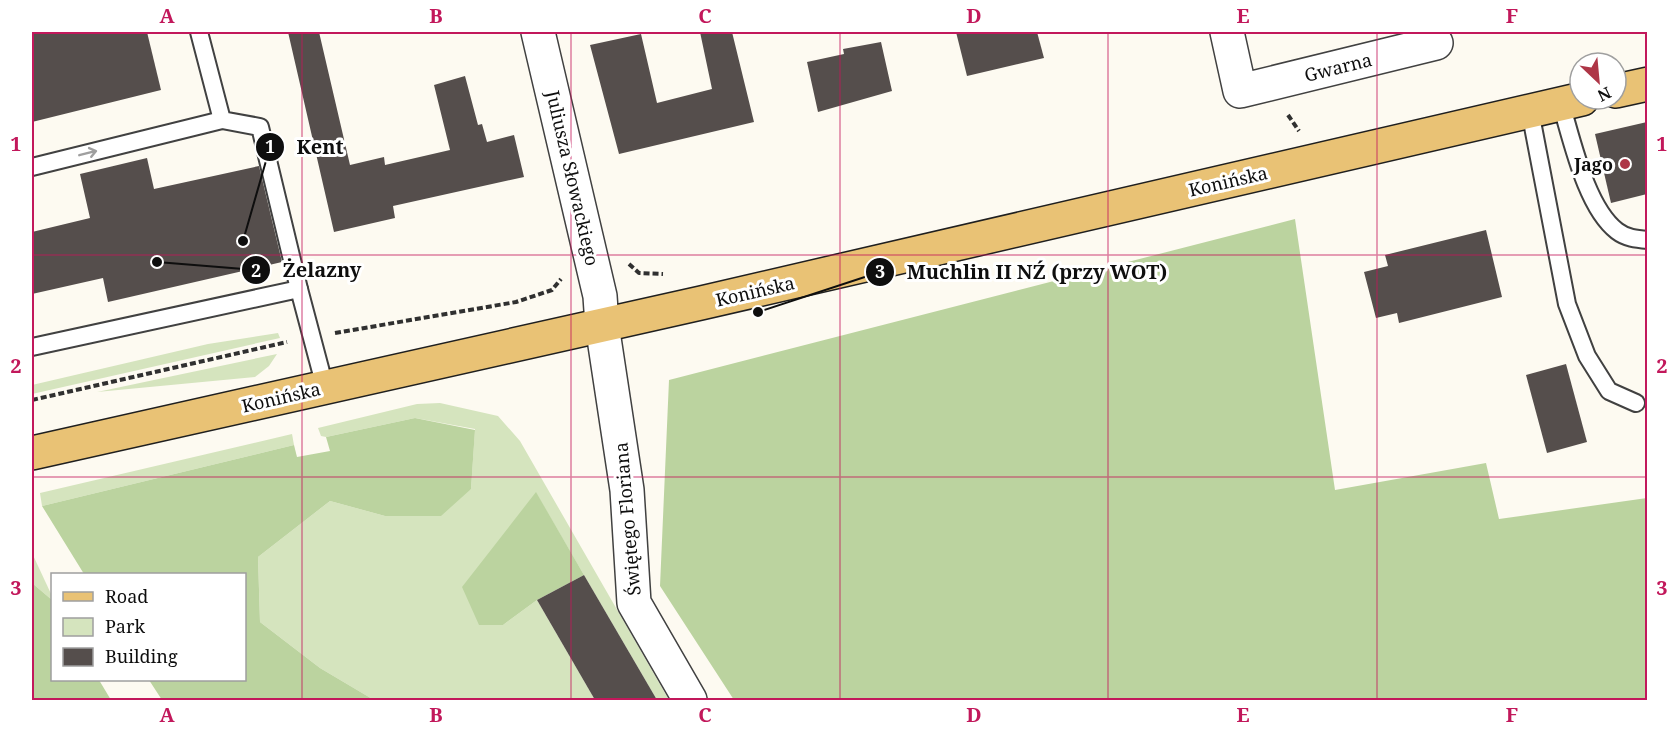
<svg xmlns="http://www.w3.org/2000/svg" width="1679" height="732" font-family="'Noto Serif',serif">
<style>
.green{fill:#d5e4be}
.forest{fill:#bbd39f}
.building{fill:#554e4c}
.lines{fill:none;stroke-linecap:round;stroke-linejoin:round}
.lane-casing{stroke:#414141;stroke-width:20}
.street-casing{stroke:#414141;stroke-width:36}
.primary-casing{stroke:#1f1f1f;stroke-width:36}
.path{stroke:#303030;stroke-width:4;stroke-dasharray:6 3;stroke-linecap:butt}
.lane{stroke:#fff;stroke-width:16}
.street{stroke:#fff;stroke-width:33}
.primary{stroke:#e9c275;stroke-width:33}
.oneway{stroke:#9f9f9f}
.grid{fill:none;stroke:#c2185b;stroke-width:1.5;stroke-opacity:0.55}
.poi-dot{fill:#ae3647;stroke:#fff;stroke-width:2}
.labels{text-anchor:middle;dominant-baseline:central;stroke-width:6;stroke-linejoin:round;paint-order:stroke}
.street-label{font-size:18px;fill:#0e0e0e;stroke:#fff}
.poi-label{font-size:18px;font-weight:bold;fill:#0e0e0e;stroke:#fff;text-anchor:end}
.leader{fill:none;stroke:#0e0e0e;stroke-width:2}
.callout-dot{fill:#0e0e0e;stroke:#fff;stroke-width:2}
.mark-label{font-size:18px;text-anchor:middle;font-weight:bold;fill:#fff}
.callout-label{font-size:20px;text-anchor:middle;font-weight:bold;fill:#0e0e0e;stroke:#fff;stroke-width:6;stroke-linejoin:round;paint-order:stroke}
.neatline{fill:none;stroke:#c2185b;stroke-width:2}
.grid-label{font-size:20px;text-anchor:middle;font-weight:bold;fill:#c2185b}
</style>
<rect width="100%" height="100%" fill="#fdfaf1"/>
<g class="green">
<path d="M278 333 280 338 32 394V385L208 344Z"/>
<path d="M277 354 269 366 255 377 97 392Z"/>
<path d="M440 403 498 416 520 441 669 700H657L536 493 503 625 537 600 595 700H374L320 668 260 622 258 557 330 501 385 516 471 489 475 429 415 418 326 437 321 436 318 428 417 404Z"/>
<path d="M292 434 294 445 42 506 40 493Z"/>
<path d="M32 553 52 596V600L32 583Z"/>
</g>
<g class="forest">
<path d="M1295 219 1335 490 1486 463 1499 519 1647 498V700H734L660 586 669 380Z"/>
<path d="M415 418 475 430 471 489 441 516H385L330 501 258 557 260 622 320 668 374 700H162L149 680H244V574H84L42 506 294 445 297 457 330 451 326 437Z"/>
<path d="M536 492 584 575 537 600 503 625H479L462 587Z"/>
<path d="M32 583 52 600V680H99L111 700H32Z"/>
</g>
<g class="building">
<path d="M32 32H147L161 90 32 122Z"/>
<path d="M288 32H319L350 165 384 157 385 165 450 150 434 85 465 76 478 125 482 124 487 142 514 135 524 177 393 206 395 218 334 232Z"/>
<path d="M700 32H732L754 122 619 154 590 45 641 34 657 103 712 89Z"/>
<path d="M956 32H1037L1044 58 967 76Z"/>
<path d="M881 42 892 91 818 112 807 62 844 54 843 49Z"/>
<path d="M1647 122V194L1611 203 1595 134Z"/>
<path d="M147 158 154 189 259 166 282 262 108 302 103 278 32 294V232L90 218 80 174Z"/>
<path d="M1486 230 1502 297 1399 323 1397 313 1376 318 1364 272 1388 266 1385 255Z"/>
<path d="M1566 364 1587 442 1547 453 1526 375Z"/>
<path d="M584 575 657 700H595L537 600Z"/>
</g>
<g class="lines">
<g class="lane-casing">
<g id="lane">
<path d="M199 32 222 120 260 127 299 289"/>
<path d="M1561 104C1572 140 1586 207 1617 231 1626 238 1636 239 1648 240"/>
<path d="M1530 111 1567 304 1587 356 1609 391 1636 403"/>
<path d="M32 167 222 120"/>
<path d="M32 347 299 289 325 387"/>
</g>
</g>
<g class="street-casing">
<g id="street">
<path d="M538 32 600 296 602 325 627 490 634 603 690 700"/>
<path d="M1227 32 1240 91 1436 43"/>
</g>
</g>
<g class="primary-casing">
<g id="primary">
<path d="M1616 91 1648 84"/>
<path d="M32 453 701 303 1582 99"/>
</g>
</g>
<g class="path">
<path d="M1288 115 1299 131"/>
<path d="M629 264 639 273 663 274"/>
<path d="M335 333 516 302 552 290 561 279"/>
<path d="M32 400 287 342"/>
</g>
<use href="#lane" class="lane"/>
<use href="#street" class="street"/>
<use href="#primary" class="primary"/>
</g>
<defs><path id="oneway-shaft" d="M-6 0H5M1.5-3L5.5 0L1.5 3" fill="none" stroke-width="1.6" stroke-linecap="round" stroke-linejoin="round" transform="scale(1.5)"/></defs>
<use class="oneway" href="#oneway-shaft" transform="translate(88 153) rotate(-14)"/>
<path class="grid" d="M302 32V700M571 32V700M840 32V700M1108 32V700M1377 32V700M32 255H1648M32 477H1648"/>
<circle class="poi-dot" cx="1625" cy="164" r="6"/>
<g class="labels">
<g class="street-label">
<text transform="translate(1338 67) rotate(-14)">Gwarna</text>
<text transform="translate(573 178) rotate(77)">Juliusza Słowackiego</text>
<text transform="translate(1228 181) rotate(-13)">Konińska</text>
<text transform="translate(755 291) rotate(-13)">Konińska</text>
<text transform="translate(281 397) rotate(-13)">Konińska</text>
<text transform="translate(627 519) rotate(-95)">Świętego Floriana</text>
</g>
<g class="poi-label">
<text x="1613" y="164">Jago</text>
</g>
</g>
<path class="leader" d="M243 241L270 147M157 262L256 270M758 312L880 272"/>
<g class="callout-dot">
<circle cx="243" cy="241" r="6"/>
<circle cx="157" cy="262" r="6"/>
<circle cx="758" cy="312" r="6"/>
<circle cx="270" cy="147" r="15"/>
<circle cx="256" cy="270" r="15"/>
<circle cx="880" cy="272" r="15"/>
</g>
<g class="mark-label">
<text x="270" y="153">1</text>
<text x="256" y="277">2</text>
<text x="880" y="278">3</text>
</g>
<g class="callout-label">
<text x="320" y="154">Kent</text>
<text x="322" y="277">Żelazny</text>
<text x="1037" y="279">Muchlin II NŹ (przy WOT)</text>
</g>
<rect width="1679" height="732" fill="none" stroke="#ffffff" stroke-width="66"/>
<rect x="51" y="573" width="195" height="108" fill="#ffffff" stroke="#9f9f9f" stroke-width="1.5"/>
<rect x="63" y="592" width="30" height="9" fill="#e9c275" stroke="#9f9f9f" stroke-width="1.5"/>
<text x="105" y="603" font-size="18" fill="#0e0e0e">Road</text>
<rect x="63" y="618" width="30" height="18" fill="#d5e4be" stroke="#9f9f9f" stroke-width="1.5"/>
<text x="105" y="633" font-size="18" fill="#0e0e0e">Park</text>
<rect x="63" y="648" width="30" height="18" fill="#554e4c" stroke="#9f9f9f" stroke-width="1.5"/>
<text x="105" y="663" font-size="18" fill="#0e0e0e">Building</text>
<g transform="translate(1598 81) rotate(154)"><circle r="28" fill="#ffffff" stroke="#9f9f9f" stroke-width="1.5"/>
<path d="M0-4.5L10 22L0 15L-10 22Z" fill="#ae3647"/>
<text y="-9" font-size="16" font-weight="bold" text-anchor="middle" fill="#0e0e0e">N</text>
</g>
<rect x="33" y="33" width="1613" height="666" class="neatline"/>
<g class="grid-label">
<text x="167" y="23">A</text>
<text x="436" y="23">B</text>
<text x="705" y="23">C</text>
<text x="974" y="23">D</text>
<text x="1243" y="23">E</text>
<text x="1512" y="23">F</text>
<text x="16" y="151">1</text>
<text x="1662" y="151">1</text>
<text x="16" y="373">2</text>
<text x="1662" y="373">2</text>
<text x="16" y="595">3</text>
<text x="1662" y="595">3</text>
<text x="167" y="722">A</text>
<text x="436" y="722">B</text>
<text x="705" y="722">C</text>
<text x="974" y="722">D</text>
<text x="1243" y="722">E</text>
<text x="1512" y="722">F</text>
</g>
</svg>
